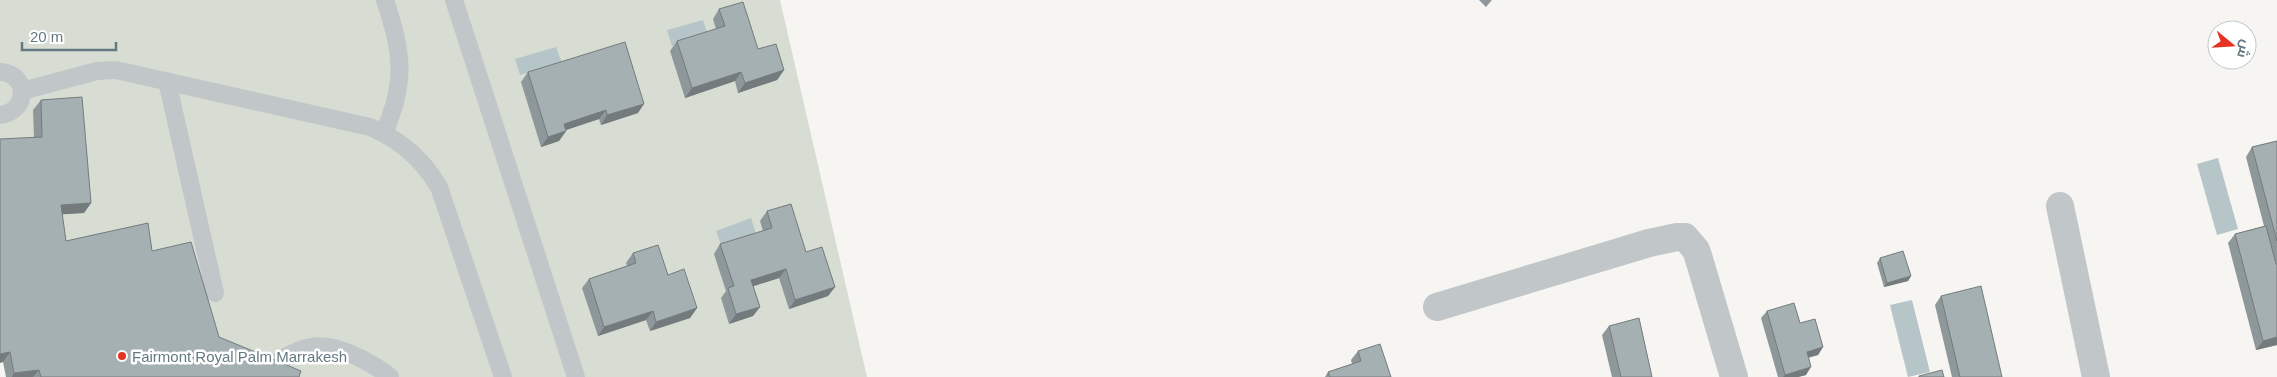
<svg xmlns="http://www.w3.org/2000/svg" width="2277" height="377" font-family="Helvetica,Cairo,sans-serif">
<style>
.green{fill:#d8ddd3}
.water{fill:#b6c5c7}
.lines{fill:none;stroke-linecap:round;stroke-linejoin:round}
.lane{stroke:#c1c6c8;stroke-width:18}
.street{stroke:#c1c6c8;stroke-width:28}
.wall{fill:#8e979a}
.shaded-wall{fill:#747b7d}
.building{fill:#a5b0b3;stroke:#747b7d}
.poi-dot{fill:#e53223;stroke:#fff;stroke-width:2}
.labels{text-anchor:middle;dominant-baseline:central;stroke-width:5;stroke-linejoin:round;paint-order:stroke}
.poi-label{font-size:15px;fill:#647a83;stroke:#fff;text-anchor:start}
</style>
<rect width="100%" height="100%" fill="#f6f5f2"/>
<path class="green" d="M0 0H780L867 377H283L59 251 54 215 84 213 35 147 0 149Z"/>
<g class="water">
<path d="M703 20 708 36 672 46 667 30Z"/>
<path d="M556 47 562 63 520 75 515 59Z"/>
<path d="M2218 158 2238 229 2217 235 2197 164Z"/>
<path d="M751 218 756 234 722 247 716 231Z"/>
<path d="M1912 300 1930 372 1908 377 1890 305Z"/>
</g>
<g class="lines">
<g class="lane">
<path d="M454 0 576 377"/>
<path d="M0 72C29 73 29 112 0 115"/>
<path d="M167 81 215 293"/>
<path d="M22 91 97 71 116 70 370 127C401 140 422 159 439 187L503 377"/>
<path d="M384 133C407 80 402 53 385 0"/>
<path d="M273 365C304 343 325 340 360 358 371 364 381 369 390 377"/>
</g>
<g class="street">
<path d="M2060 206 2096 377"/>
<path d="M1437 307 1649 243 1677 237H1685L1696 250 1699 259 1734 377"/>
</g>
</g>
<g class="wall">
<path d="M1479 0H1492L1486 7Z"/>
<path d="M719 9 758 49 784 70 777 80 738 93 735 81 685 98 670 51 677 41 716 29 713 19Z"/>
<path d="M528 72 638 113 601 125 599 119 566 130V131L559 141 541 147 521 82Z"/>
<path d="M41 100 91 203 84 213 62 214 66 241 152 251 219 337 299 377H6L3 362 34 137 33 110Z"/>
<path d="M2277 141V345L2256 350 2228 243 2235 234 2264 226 2246 157 2252 147Z"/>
<path d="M767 211 806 252 835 287 828 296 789 309 779 278 753 286 760 307 753 316 729 324 721 298 726 291 714 254 720 244 763 231 760 221Z"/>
<path d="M633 253 668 275 697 308 690 318 650 331 646 320 598 336 582 288 589 279 627 266 626 263Z"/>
<path d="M1880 258 1911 276 1908 281 1884 287 1877 263Z"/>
<path d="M1941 296 2002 377H1952L1935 305Z"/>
<path d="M1767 311 1800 323 1823 347 1818 355 1808 358 1806 375 1798 377H1778L1761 318Z"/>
<path d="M1609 326 1652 377H1612L1602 335Z"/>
<path d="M1358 351 1391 377H1325L1328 372 1352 364 1351 360Z"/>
</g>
<g class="shaded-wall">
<path d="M784 70 777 80 738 93 745 83Z"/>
<path d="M741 72 735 81 685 98 692 88Z"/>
<path d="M644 104 638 113 601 125 607 115Z"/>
<path d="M606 110 599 119 557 133 564 124Z"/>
<path d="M566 131 559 141 541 147 548 137Z"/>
<path d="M91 203 84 213 54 215 61 205Z"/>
<path d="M786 269 779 278 745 289 751 280Z"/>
<path d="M1911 276 1908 281 1884 287 1887 283Z"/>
<path d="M835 287 828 296 789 309 795 300Z"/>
<path d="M760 307 753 316 729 324 736 314Z"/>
<path d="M697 308 690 318 650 331 656 322Z"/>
<path d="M653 311 646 320 598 336 604 327Z"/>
<path d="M2277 337V345L2256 350 2263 341Z"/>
<path d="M1823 347 1818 355 1801 359 1807 352Z"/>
<path d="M10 352 3 362 0 363V354Z"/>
<path d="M1811 367 1806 375 1798 377H1783L1785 375Z"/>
<path d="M39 370 33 377H12L14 373Z"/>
</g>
<g class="building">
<path d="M743 2 758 49 776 44 784 70 745 83 741 72 692 88 677 41 725 26 719 9Z"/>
<path d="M625 42 644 104 607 115 606 110 564 124 566 131 548 137 528 72Z"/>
<path d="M82 97 91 203 61 205 66 241 148 223 152 251 191 242 219 337 301 371 299 377H41L39 370 14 373 10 352 0 354V139L42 137 41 100Z"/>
<path d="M2277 141V241L2252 147Z"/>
<path d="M791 204 806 252 822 247 835 287 795 300 786 269 751 280 760 307 736 314 728 288 734 286 720 244 772 228 767 211Z"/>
<path d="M2266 226 2276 264H2277V337L2263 341 2235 234Z"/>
<path d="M658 245 668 275 684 269 697 308 656 322 653 311 604 327 589 279 636 263 633 253Z"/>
<path d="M1903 251 1911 276 1887 283 1880 258Z"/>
<path d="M1981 286 2002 377H1960L1941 296Z"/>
<path d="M1794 303 1800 323 1815 319 1823 347 1807 352 1811 367 1785 375 1767 311Z"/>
<path d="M1639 318 1652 377H1621L1609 326Z"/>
<path d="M1380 344 1391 377H1330L1328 372 1361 361 1358 351Z"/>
<path d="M1942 370 1944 377H1919V376Z"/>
</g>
<circle class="poi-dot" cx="122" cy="356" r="5"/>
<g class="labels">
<g class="poi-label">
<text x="132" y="356">Fairmont Royal Palm Marrakesh</text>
</g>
</g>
<g transform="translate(2232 45) rotate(108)"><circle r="24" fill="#ffffff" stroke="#c1cacd"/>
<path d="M0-4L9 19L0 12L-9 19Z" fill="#e53223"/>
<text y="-8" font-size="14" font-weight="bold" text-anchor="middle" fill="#647a83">ش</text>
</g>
<path d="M22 42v8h94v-8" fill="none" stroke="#647a83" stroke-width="2.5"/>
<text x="30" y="42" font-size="15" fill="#647a83" stroke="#ffffff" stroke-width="4" paint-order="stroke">20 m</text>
</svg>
